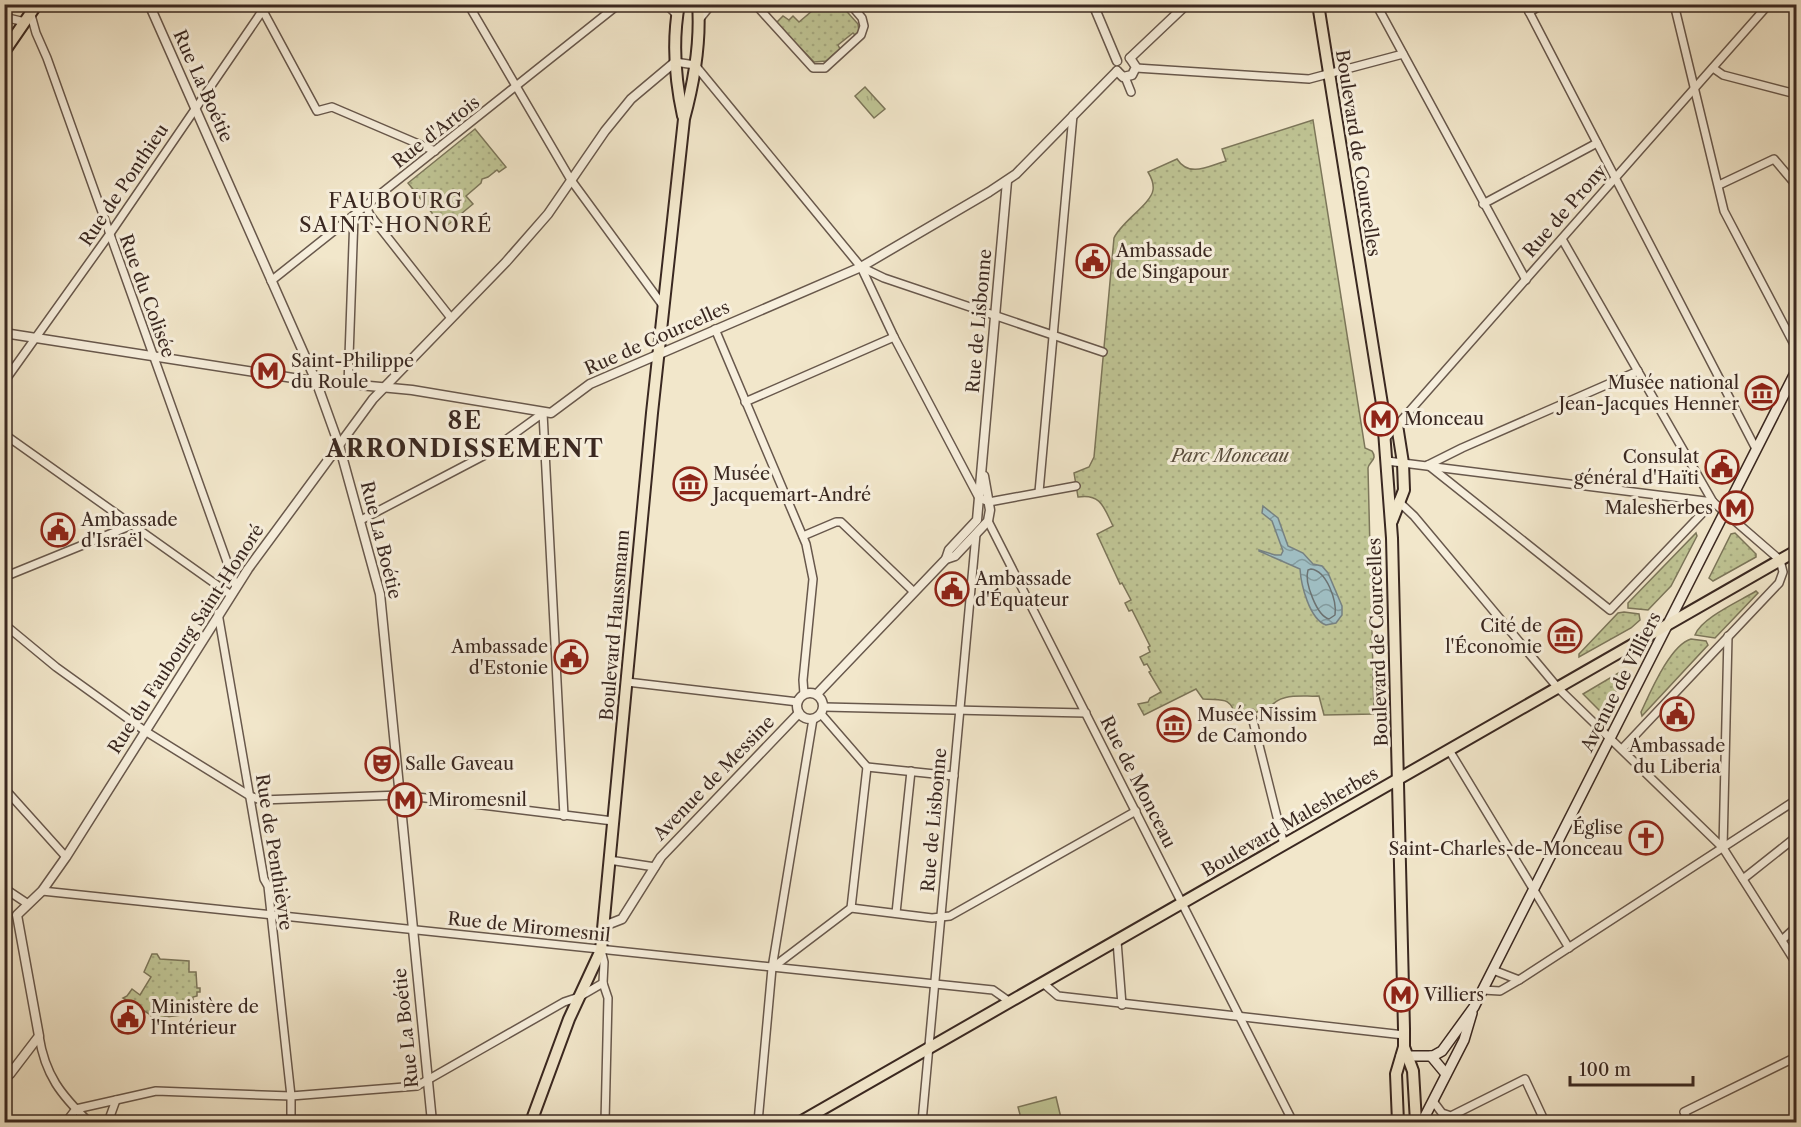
<svg xmlns="http://www.w3.org/2000/svg" width="1801" height="1127" font-family="'Libre Caslon Text',serif">
<style>
.grass{fill:url(#grass-tufts);stroke:#7c765a;stroke-width:1.5}
.park{fill:url(#park-dots);stroke:#7c765a;stroke-width:1.5}
.pitch{fill:#bfc494;stroke:#7c765a;stroke-width:1.5}
.water{fill:url(#water-waves);stroke:#778181;stroke-width:1.5}
.lines{fill:none;stroke-linecap:round;stroke-linejoin:round}
.shore{stroke:#6c7271;stroke-width:1.5}
.minor-casing{stroke:#68584c;stroke-width:10}
.tertiary-casing{stroke:#68584c;stroke-width:11}
.secondary-casing{stroke:#3a2821;stroke-width:12}
.primary-casing{stroke:#3a2821;stroke-width:14}
.minor{stroke:#f7efdd;stroke-width:7}
.tertiary{stroke:#f7efdd;stroke-width:8}
.secondary{stroke:#f7efdd;stroke-width:9}
.primary{stroke:#f2e7cb;stroke-width:10}
.labels{text-anchor:middle;dominant-baseline:central;stroke-width:6;stroke-linejoin:round;paint-order:stroke}
.street-label{font-size:18px;fill:#3a2821;stroke:#f7efdd}
.poi-label{font-size:18px;fill:#3a2821;stroke:#f7efdd;text-anchor:start}
.park-label{font-size:18px;font-style:italic;fill:#5b4f3e;stroke:#f7efdd}
.quarter-label{font-size:21px;letter-spacing:1.5px;fill:#3a2821;stroke:#f7efdd}
.district-label{font-size:24px;font-weight:bold;letter-spacing:1.5px;fill:#3a2821;stroke:#f7efdd}
</style>
<defs>
<pattern id="grass-tufts" width="24" height="20" patternUnits="userSpaceOnUse" patternTransform="scale(1.5)"><rect width="24" height="20" fill="#bfc494"/><path d="M3 7l-1-3M5 7V3M7 7l1-3M15 17l-1-3M17 17v-4M19 17l1-3" fill="none" stroke="#a5a87f"/></pattern>
<pattern id="park-dots" width="8" height="8" patternUnits="userSpaceOnUse" patternTransform="scale(1.5)"><rect width="8" height="8" fill="#bfc494"/><path d="M2 2h.1M6 6h.1" fill="none" stroke="#a5a87f" stroke-width="1.8" stroke-linecap="round"/></pattern>
<pattern id="water-waves" width="16" height="10" patternUnits="userSpaceOnUse" patternTransform="scale(1.5)"><rect width="16" height="10" fill="#9fbdc1"/><path d="M0 5q4-4 8 0t8 0" fill="none" stroke="#839a9c"/></pattern>
</defs>
<rect width="100%" height="100%" fill="#f2e7cb"/>
<filter id="stains"><feTurbulence type="fractalNoise" baseFrequency=".00333" numOctaves="4"/><feColorMatrix values="0 0 0 0 .2 0 0 0 0 .09 0 0 0 0 .02 0 0 0 .5 -.17"/></filter>
<radialGradient id="worn" r=".72"><stop offset=".6" stop-color="#630" stop-opacity="0"/><stop offset="1" stop-color="#630" stop-opacity=".3"/></radialGradient>
<path class="grass" d="M865 87 885 109 874 118 855 96Z"/>
<g class="park">
<path d="M819 5H841L858 24 859 32 855 35 853 33 838 45 840 49 826 61 814 62 776 23 783 16 789 20 793 16 799 22Z"/>
<path d="M1313 120 1365 448 1372 451C1378 460 1369 461 1368 468L1374 714 1324 715 1319 696C1302 697 1279 692 1269 709L1236 717C1230 695 1221 701 1203 699L1196 689 1144 715 1138 704 1148 702 1150 698 1161 692 1149 672 1151 671 1147 664 1144 665 1140 657 1150 652 1148 647 1150 646 1132 610 1129 611 1125 603 1131 600 1122 583 1120 584 1097 534 1113 526C1104 508 1101 493 1078 497L1074 473 1089 467 1094 457 1114 238C1121 222 1151 204 1153 190 1154 184 1151 177 1148 172L1177 159C1189 178 1209 166 1226 161L1222 149Z"/>
<path d="M475 129 506 167 499 172 497 170 488 177 482 179 481 183 466 196 473 204 444 228 408 183Z"/>
<path d="M1696 533 1697 536 1671 586 1648 610 1628 608V603Z"/>
<path d="M1735 533 1756 554V557L1713 581 1709 578 1731 534Z"/>
<path d="M1756 591 1758 593 1715 638 1695 635C1701 618 1740 601 1756 591Z"/>
<path d="M1624 612 1639 614 1640 620 1631 628 1579 657V654L1618 613Z"/>
<path d="M1691 639 1706 641 1708 645 1642 716 1641 712C1650 693 1670 645 1691 639Z"/>
<path d="M1625 669 1627 670 1605 712H1601L1583 694Z"/>
<path d="M152 954H157L160 959 189 961V972H196L197 988H200V992H197V996L193 997V1008L197 1009V1013L151 1019V1015L123 998 127 996 132 989 140 995 151 977 144 972Z"/>
</g>
<path class="pitch" d="M1056 1097 1061 1118 1043 1122H1022L1018 1107Z"/>
<path class="water" d="M1263 506 1278 518 1288 546 1303 553 1313 564 1322 566 1328 573 1342 606V615L1336 623 1326 625C1309 619 1301 584 1300 569L1259 551V550L1275 555H1281L1283 551 1272 521 1262 513Z"/>
<g class="lines">
<path class="shore" d="M1311 569C1327 571 1337 601 1335 615L1329 619C1317 616 1304 582 1308 570Z"/>
<g class="minor-casing">
<g id="minor">
<path d="M28 4 36 33 47 58 236 587"/>
<path d="M468 4 571 180 664 307"/>
<path d="M666 4 677 15"/>
<path d="M755 4 813 68H825L861 35 864 26 862 18 850 4"/>
<path d="M1376 4 1526 280"/>
<path d="M1525 4 1756 449"/>
<path d="M1674 4 1724 211 1796 348"/>
<path d="M263 11 317 111 332 107 435 151"/>
<path d="M1529 12 1544 4"/>
<path d="M4 17 25 22"/>
<path d="M675 62 695 65 861 267 894 337 979 498 989 502 1076 486"/>
<path d="M1136 68 1309 79 1403 54"/>
<path d="M1713 68 1723 75 1796 94"/>
<path d="M1125 77 1131 92"/>
<path d="M1719 185 1774 159 1796 185"/>
<path d="M1483 204 1597 143"/>
<path d="M366 207 370 215 451 318"/>
<path d="M1562 239 1713 502 1780 560 1783 572 1779 583 1622 749"/>
<path d="M861 267 884 278 1103 352"/>
<path d="M271 281 619 4"/>
<path d="M715 329 806 544 813 579 803 680 804 694"/>
<path d="M4 382 109 235 267 4"/>
<path d="M348 385 354 216"/>
<path d="M745 402 894 337"/>
<path d="M4 434 231 595"/>
<path d="M1385 439C1513 293 1641 149 1769 4"/>
<path d="M1387 461 1713 502"/>
<path d="M1428 465 1610 610 1713 502"/>
<path d="M1428 465 1462 448 1638 371"/>
<path d="M1039 492 1073 115"/>
<path d="M1398 501 1414 516 1558 688 1723 848 1796 963"/>
<path d="M361 520 485 455 543 413 564 816"/>
<path d="M988 521 1293 1122"/>
<path d="M803 536 836 522H841L914 592"/>
<path d="M4 577 132 525"/>
<path d="M218 613 264 879 268 886 291 1096V1122"/>
<path d="M4 624 56 667 145 731 250 796 261 800 401 795 613 821"/>
<path d="M627 682 798 702"/>
<path d="M824 707 1086 713"/>
<path d="M1251 713 1284 845"/>
<path d="M1449 750 1569 948"/>
<path d="M867 767 954 776"/>
<path d="M4 788 66 857"/>
<path d="M1723 848 1728 636"/>
<path d="M609 860 655 867"/>
<path d="M1743 879 1796 837"/>
<path d="M4 888 28 904"/>
<path d="M42 891 993 990 1010 1002"/>
<path d="M851 908 932 918 950 916 1136 811"/>
<path d="M896 913 911 771"/>
<path d="M1782 940 1796 927"/>
<path d="M1117 941 1122 1005"/>
<path d="M601 950 604 962 603 983 608 998 605 1122"/>
<path d="M772 968 851 908 867 767 821 714"/>
<path d="M1493 970 1519 980"/>
<path d="M1043 983 1058 996 1404 1035"/>
<path d="M1483 990 1500 991 1519 980 1796 800"/>
<path d="M39 1036C45 1075 61 1095 89 1122"/>
<path d="M4 1082 10 1074"/>
<path d="M1433 1101 1442 1113 1451 1116 1525 1079 1545 1122"/>
<path d="M76 1109 156 1091 291 1096 417 1086 564 1002 579 997 603 983"/>
<path d="M66 1122 76 1109"/>
<path d="M108 1122 116 1100"/>
<path d="M758 1122 772 968 813 719"/>
<path d="M922 1122 976 534"/>
<path d="M1689 1122 1684 1112 1796 1057"/>
</g>
</g>
<g class="tertiary-casing">
<g id="tertiary">
<path d="M149 4 316 381 339 445 380 594 432 1122"/>
<path d="M1093 4 1117 61"/>
<path d="M699 19 711 4"/>
<path d="M1130 58 1187 4"/>
<path d="M1117 71 1123 77 1132 75 1136 67 1130 58"/>
<path d="M4 333 306 380 412 390 551 413 590 384 861 267 989 192 1016 174 1117 71"/>
<path d="M946 559 949 550 977 520 1007 181"/>
<circle cx="810" cy="706" r="13"/>
<path d="M817 694 946 559 955 556 988 521 990 510 984 476"/>
<path d="M604 926 622 919 661 857 799 713"/>
<path d="M4 1069 10 1074 39 1036 17 915 42 891 66 857 248 569 373 399 506 262 548 214 605 131 631 99 675 62"/>
</g>
</g>
<g class="secondary-casing">
<g id="secondary">
<path d="M1401 1056H1433L1442 1051 1474 1007 1796 371"/>
<path d="M1431 1056 1446 1074"/>
<path d="M1422 1122 1464 1040 1472 1013"/>
</g>
</g>
<g class="primary-casing">
<g id="primary">
<path d="M679 4C672 42 675 79 683 116"/>
<path d="M1318 4 1382 404 1392 538 1404 1029V1047L1396 1074 1398 1122"/>
<path d="M4 52 37 4"/>
<path d="M1383 413 1397 425 1403 463 1404 490 1392 521"/>
<path d="M1404 1047 1413 1071 1416 1122"/>
<path d="M531 1122 569 1019 601 950 652 413 684 119C694 82 701 43 698 4"/>
<path d="M800 1122 1796 551"/>
</g>
</g>
<use href="#minor" class="minor"/>
<use href="#tertiary" class="tertiary"/>
<use href="#secondary" class="secondary"/>
<use href="#primary" class="primary"/>
</g>
<defs>
<g id="civic-ring" transform="scale(1.725)"><circle r="9.5" fill="#f7efdd" stroke="#8f2418" stroke-width="1.5"/><path d="M-.6-6.5H3V-4.5H.6V-3L4-1V1h2V6H-6V1h2V-1L-.6-3ZM-1.2 2.5V6h2.4V2.5Z" fill="#8f2418"/></g>
<g id="metro-ring" transform="scale(1.725)"><circle r="9.5" fill="#f7efdd" stroke="#8f2418" stroke-width="1.5"/><path d="M-5.5 5V-5H-3L0 0L3-5H5.5V5H3V-.5L0 4L-3-.5V5Z" fill="#8f2418"/></g>
<g id="museum-ring" transform="scale(1.725)"><circle r="9.5" fill="#f7efdd" stroke="#8f2418" stroke-width="1.5"/><path d="M0-6L6-3V-2H-6V-3ZM-5-1h2V3h-2ZM-1-1h2V3h-2ZM3-1h2V3H3ZM-6 4H6V6H-6Z" fill="#8f2418"/></g>
<g id="theatre-ring" transform="scale(1.725)"><circle r="9.5" fill="#f7efdd" stroke="#8f2418" stroke-width="1.5"/><path d="M-5-5.5Q0-4 5-5.5V0Q5 5 0 6Q-5 5-5 0ZM-3.3-2.5H-1v1.5H-3.3ZM1-2.5H3.3v1.5H1ZM-2.8 1Q0 5.5 2.8 1Z" fill="#8f2418"/></g>
<g id="church-ring" transform="scale(1.725)"><circle r="9.5" fill="#f7efdd" stroke="#8f2418" stroke-width="1.5"/><path d="M-1.2-6h2.4v3.5h3.3v2.4h-3.3V6h-2.4V-.1h-3.3v-2.4h3.3Z" fill="#8f2418"/></g>
</defs>
<g fill-rule="evenodd">
<use href="#civic-ring" x="1093" y="261"/>
<use href="#metro-ring" x="268" y="371"/>
<use href="#museum-ring" x="1762" y="393"/>
<use href="#metro-ring" x="1381" y="419"/>
<use href="#civic-ring" x="1722" y="467"/>
<use href="#museum-ring" x="690" y="484"/>
<use href="#metro-ring" x="1736" y="508"/>
<use href="#civic-ring" x="58" y="530"/>
<use href="#civic-ring" x="952" y="589"/>
<use href="#museum-ring" x="1565" y="636"/>
<use href="#civic-ring" x="571" y="657"/>
<use href="#civic-ring" x="1677" y="714"/>
<use href="#museum-ring" x="1174" y="725"/>
<use href="#theatre-ring" x="382" y="764"/>
<use href="#metro-ring" x="405" y="800"/>
<use href="#church-ring" x="1646" y="838"/>
<use href="#metro-ring" x="1401" y="995"/>
<use href="#civic-ring" x="128" y="1017"/>
</g>
<g class="labels">
<g class="street-label">
<text transform="translate(203 86) rotate(66)">Rue La Boétie</text>
<text transform="translate(436 132) rotate(-38)">Rue d'Artois</text>
<text transform="translate(1358 153) rotate(81)">Boulevard de Courcelles</text>
<text transform="translate(124 185) rotate(-56)">Rue de Ponthieu</text>
<text transform="translate(1565 211) rotate(-49)">Rue de Prony</text>
<text transform="translate(147 296) rotate(70)">Rue du Colisée</text>
<text transform="translate(979 321) rotate(-85)">Rue de Lisbonne</text>
<text transform="translate(657 338) rotate(-24)">Rue de Courcelles</text>
<text transform="translate(381 540) rotate(76)">Rue La Boétie</text>
<text transform="translate(615 625) rotate(-85)">Boulevard Haussmann</text>
<text transform="translate(186 639) rotate(-57)">Rue du Faubourg Saint-Honoré</text>
<text transform="translate(1378 642) rotate(-92)">Boulevard de Courcelles</text>
<text transform="translate(1621 682) rotate(-63)">Avenue de Villiers</text>
<text transform="translate(714 778) rotate(-46)">Avenue de Messine</text>
<text transform="translate(1138 782) rotate(63)">Rue de Monceau</text>
<text transform="translate(934 820) rotate(-85)">Rue de Lisbonne</text>
<text transform="translate(1290 822) rotate(-30)">Boulevard Malesherbes</text>
<text transform="translate(274 852) rotate(81)">Rue de Penthièvre</text>
<text transform="translate(529 927) rotate(6)">Rue de Miromesnil</text>
<text transform="translate(406 1028) rotate(-96)">Rue La Boétie</text>
</g>
<g class="poi-label">
<text x="1116" y="251">Ambassade<tspan x="1116" dy="21">de Singapour</tspan></text>
<text x="291" y="361">Saint-Philippe<tspan x="291" dy="21">du Roule</tspan></text>
<text x="1739" y="383" text-anchor="end">Musée national<tspan x="1739" dy="21">Jean-Jacques Henner</tspan></text>
<text x="1404" y="419">Monceau</text>
<text x="1699" y="457" text-anchor="end">Consulat<tspan x="1699" dy="21">général d'Haïti</tspan></text>
<text x="713" y="474">Musée<tspan x="713" dy="21">Jacquemart-André</tspan></text>
<text x="1713" y="508" text-anchor="end">Malesherbes</text>
<text x="81" y="520">Ambassade<tspan x="81" dy="21">d'Israël</tspan></text>
<text x="975" y="579">Ambassade<tspan x="975" dy="21">d'Équateur</tspan></text>
<text x="1542" y="626" text-anchor="end">Cité de<tspan x="1542" dy="21">l'Économie</tspan></text>
<text x="548" y="647" text-anchor="end">Ambassade<tspan x="548" dy="21">d'Estonie</tspan></text>
<text x="1197" y="715">Musée Nissim<tspan x="1197" dy="21">de Camondo</tspan></text>
<text x="1677" y="746" text-anchor="middle">Ambassade<tspan x="1677" dy="21">du Liberia</tspan></text>
<text x="405" y="764">Salle Gaveau</text>
<text x="428" y="800">Miromesnil</text>
<text x="1623" y="828" text-anchor="end">Église<tspan x="1623" dy="21">Saint-Charles-de-Monceau</tspan></text>
<text x="1424" y="995">Villiers</text>
<text x="151" y="1007">Ministère de<tspan x="151" dy="21">l'Intérieur</tspan></text>
</g>
<g class="park-label">
<text x="1230" y="456">Parc Monceau</text>
</g>
<g class="quarter-label">
<text x="396" y="200">FAUBOURG<tspan x="396" dy="24">SAINT-HONORÉ</tspan></text>
</g>
<g class="district-label">
<text x="465" y="420">8E<tspan x="465" dy="28">ARRONDISSEMENT</tspan></text>
</g>
</g>
<rect width="1801" height="1127" fill="none" stroke="#f2e7cb" stroke-width="24"/>
<rect x="6" y="6" width="1789" height="1115" fill="none" stroke="#3a2821" stroke-width="3"/>
<rect x="12" y="12" width="1777" height="1103" fill="none" stroke="#3a2821" stroke-width="1.5"/>
<path d="M1570 1076v9h123v-9" fill="none" stroke="#3a2821" stroke-width="3"/>
<text x="1579" y="1076" font-size="18" fill="#3a2821" stroke="#f7efdd" stroke-width="4.5" paint-order="stroke">100 m</text>
<rect width="100%" height="100%" filter="url(#stains)"/>
<rect width="100%" height="100%" fill="url(#worn)"/>
</svg>
